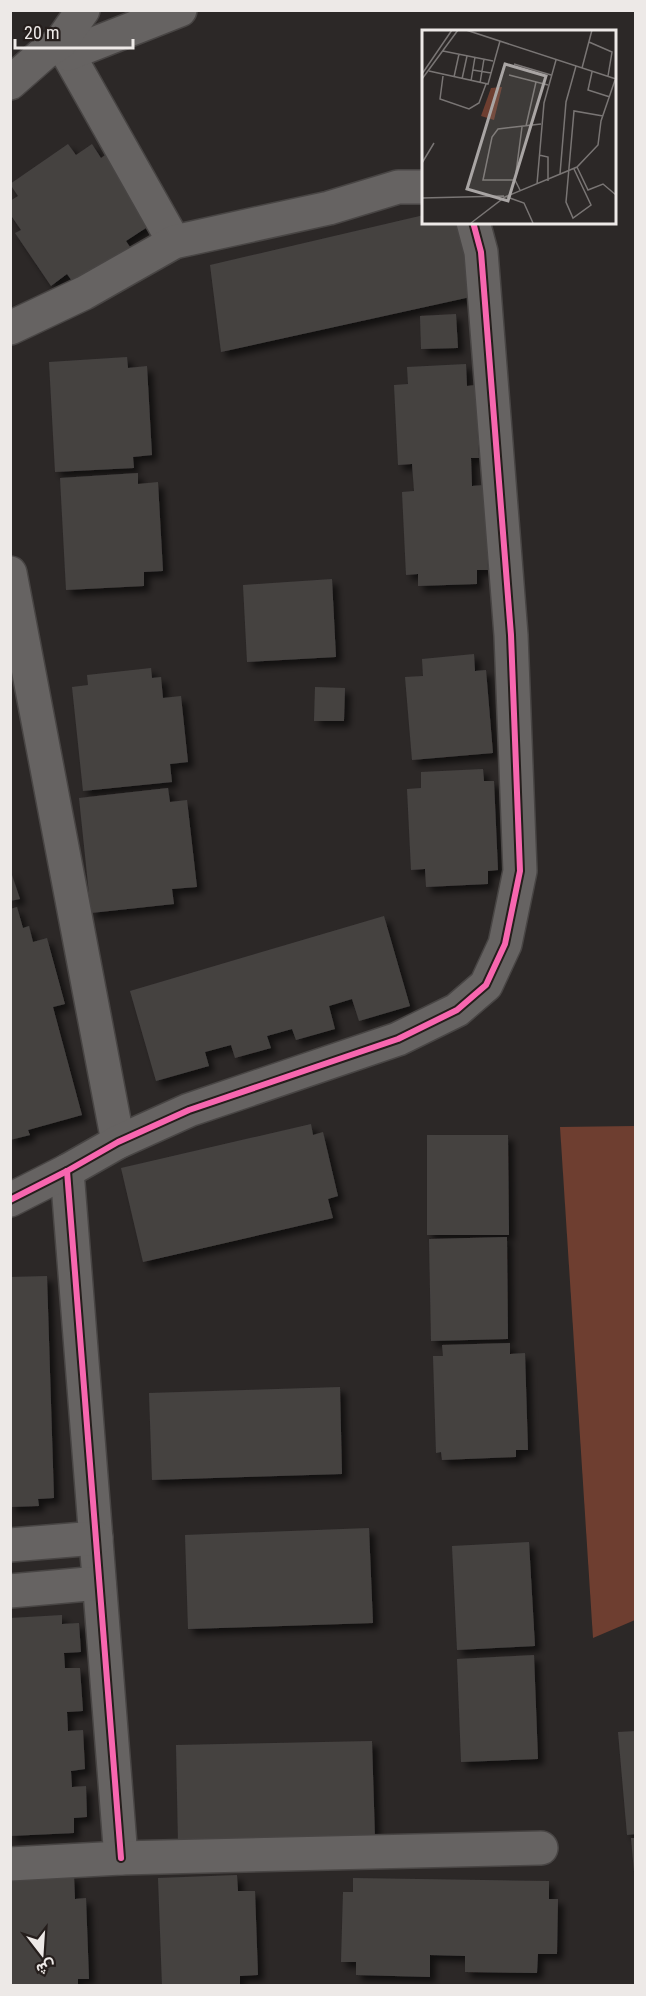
<svg xmlns="http://www.w3.org/2000/svg" width="646" height="1996" font-family="'Roboto Condensed',Vazirmatn,sans-serif">
<style>
.green{fill:#6e3e30}
.building{fill:#454241;filter:url(#shadow)}
.lines{fill:none;stroke-linecap:round;stroke-linejoin:round}
.minor-casing{stroke:#484544;stroke-width:36}
.minor{stroke:#666362;stroke-width:33}
.cycleway-casing{stroke:#251e1c;stroke-width:10}
.cycleway{stroke:#f766af;stroke-width:6}
.inset-road{fill:none;stroke:#797574;stroke-width:1.5}
.view{fill:#a9a5a4;fill-opacity:0.15;stroke:#a9a5a4;stroke-width:3}
.inset-edge{fill:none;stroke:#ede9e7;stroke-width:3}
</style>
<defs>
<filter id="shadow"><feDropShadow dx="5.5" dy="5.5" stdDeviation="3" flood-color="#0009"/></filter>
</defs>
<rect width="100%" height="100%" fill="#2c2827"/>
<path class="green" d="M635 1126V1620L593 1638 560 1127Z"/>
<g class="building">
<path d="M68 144 76 155 92 144 101 158 108 153 149 226 126 241 132 250 77 288 67 274 51 286 15 233 21 230 10 214V201L18 196 10 184Z"/>
<path d="M424 215V222H457L475 296 221 352 210 265Z"/>
<path d="M456 314 458 348 421 349 420 316Z"/>
<path d="M127 357 128 368 147 366 152 455 133 457 134 468 55 472 49 362Z"/>
<path d="M466 364 467 386 475 385 479 458H471L472 486 484 485 488 570H477V584L418 586V574L406 575 402 492 414 491 412 464 398 465 394 385 408 384 407 367Z"/>
<path d="M138 473V484L158 482 163 571 144 572V586L66 590 60 478Z"/>
<path d="M332 579 336 657 247 662 243 585Z"/>
<path d="M474 654 475 671 486 670 493 753 412 760 405 677 423 676 422 659Z"/>
<path d="M151 668 152 678 161 677 163 698 181 696 188 762 170 764 172 782 83 791 72 687 88 685 87 675Z"/>
<path d="M315 687 345 688 344 721H314Z"/>
<path d="M483 769 484 781H494L498 870 488 871V884L426 887 425 869 411 870 407 789 421 788V772Z"/>
<path d="M168 788 170 802 187 800 197 887 172 889 174 904 91 913 79 798Z"/>
<path d="M10 869 20 899 10 901Z"/>
<path d="M17 907 23 928 29 926 33 942 47 938 65 1004 53 1007 82 1115 28 1130 30 1135 10 1140V909Z"/>
<path d="M384 916 410 1006 359 1021 352 999 329 1006 335 1029 296 1040 292 1029 267 1036 271 1048 235 1058 231 1045 205 1052 209 1066 156 1081 130 991Z"/>
<path d="M311 1124 313 1135 323 1132 338 1196 328 1199 333 1218 143 1262 121 1168Z"/>
<path d="M427 1135H508L509 1235H427Z"/>
<path d="M507 1237 508 1339 431 1341 429 1239Z"/>
<path d="M47 1276 54 1498 38 1499 39 1506 10 1507V1277Z"/>
<path d="M510 1343V1354L525 1353 528 1450H516V1457L442 1460 441 1452 436 1453 433 1356H443L442 1345Z"/>
<path d="M340 1387 342 1474 152 1480 149 1393Z"/>
<path d="M369 1528 373 1623 188 1629 185 1535Z"/>
<path d="M529 1542 535 1646 457 1650 452 1546Z"/>
<path d="M62 1615V1624L79 1623 81 1652 64 1653 65 1668H80L83 1711 67 1712 68 1731 83 1730 85 1769 71 1771 72 1787 86 1786 87 1817 74 1818V1833L10 1836V1618Z"/>
<path d="M534 1655 538 1759 461 1762 457 1659Z"/>
<path d="M636 1731V1834L627 1835 618 1732Z"/>
<path d="M372 1741 375 1838 178 1843 176 1745Z"/>
<path d="M631 1838H636V1872H634Z"/>
<path d="M74 1875 75 1899 86 1898 89 1979H78V1986H10V1877Z"/>
<path d="M237 1875 238 1891H255L258 1975 240 1976V1986H162L158 1878Z"/>
<path d="M353 1878 549 1881V1899H558L557 1954H538L537 1973 465 1972V1956L430 1955V1977L356 1975V1962H341L343 1892H353Z"/>
</g>
<g class="lines">
<g class="minor-casing">
<g id="minor">
<path d="M60 43 68 54 174 242"/>
<path d="M68 54 180 10"/>
<path d="M10 83 43 54 60 43 83 10"/>
<path d="M10 328 84 293 174 242 329 208 398 187H424"/>
<path d="M10 573 118 1142"/>
<path d="M67 1171 121 1858"/>
<path d="M10 1200 67 1171 118 1142 189 1110 398 1039 457 1010 486 985 505 944 520 871 511 635 481 252 473 222"/>
<path d="M10 1545 96 1538"/>
<path d="M10 1591 99 1583"/>
<path d="M10 1864 121 1858 541 1848"/>
</g>
</g>
<use href="#minor" class="minor"/>
<g class="cycleway-casing">
<g id="cycleway">
<path d="M67 1171 121 1858"/>
<path d="M10 1200 67 1171 118 1142 189 1110 398 1039 457 1010 486 985 505 944 520 871 511 635 481 252 473 222"/>
</g>
</g>
<use href="#cycleway" class="cycleway"/>
</g>
<g transform="translate(422 30)">
<rect width="194" height="194" fill="#2c2827"/>
<path d="M80 57 72 90 59 86 69 58Z" fill="#6e3e30"/>
<path class="inset-road" d="M44 0 194 49M167 12 190 22 186 46M21 21 71 31M92 34 129 45M160 38 170 0M51 40 69 43M7 41 66 54 78 11M170 42 166 60 188 67M0 44 30 0M87 45 126 55M21 46 18 69 47 79 57 73 64 54M32 47 37 24M0 49 36 0M40 49 45 26M49 51 53 27M58 53 62 29M104 96 114 52M117 125 126 127V151M0 133 12 113M155 137 166 160 181 154 194 165M152 139 169 175 151 188 144 172 152 81 181 86M138 144 144 72 154 36M93 150H61L70 107 76 99 119 94M115 154 122 73 134 30M98 160 93 150 100 97M85 167 102 173 111 193M0 168 82 166M49 193 83 167 155 137 176 115 179 91 193 50"/>
<path class="view" d="M83 34 124 46 86 171 45 159Z"/>
<rect width="194" height="194" class="inset-edge"/>
</g>
<rect width="646" height="1996" fill="none" stroke="#ede9e7" stroke-width="24"/>
<g transform="translate(42 1954) rotate(163)" stroke="#251e1c" stroke-width="4.5" paint-order="stroke">
<path d="M0-4.5L10 22L0 15L-10 22Z" fill="#ede9e7"/>
<text y="-9" font-size="16" font-weight="bold" text-anchor="middle" fill="#ede9e7">ش</text>
</g>
<path d="M15 39v9h118v-9" fill="none" stroke="#ede9e7" stroke-width="3"/>
<text x="24" y="39" font-size="18" fill="#ede9e7" stroke="#251e1c" stroke-width="4.5" paint-order="stroke">20 m</text>
</svg>
